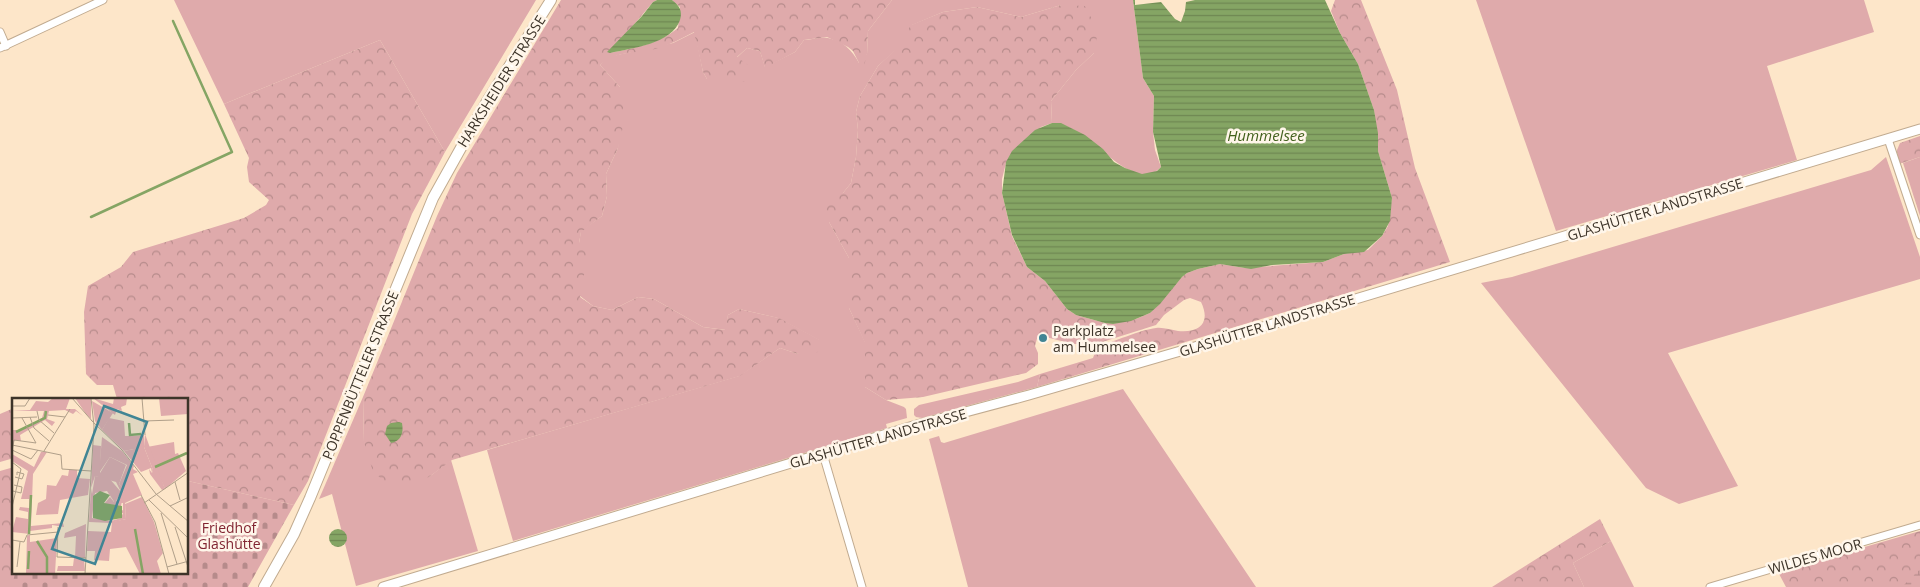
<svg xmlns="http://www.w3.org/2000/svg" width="1920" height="587" font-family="'Open Sans',sans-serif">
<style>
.green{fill:#dfaaab}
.forest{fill:url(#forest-crowns)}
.wetland{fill:url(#wetland-marsh)}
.cemetery{fill:url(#cemetery-stones)}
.water{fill:url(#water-rules)}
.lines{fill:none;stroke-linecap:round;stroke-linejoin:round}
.stream{stroke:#85a564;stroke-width:2.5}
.minor-casing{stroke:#c1ab90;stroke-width:9}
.tertiary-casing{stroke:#c1ab90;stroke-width:11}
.secondary-casing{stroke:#c1ab90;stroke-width:12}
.minor{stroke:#fff;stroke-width:7}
.tertiary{stroke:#fff;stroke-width:9}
.secondary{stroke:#fff;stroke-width:10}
.poi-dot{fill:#418594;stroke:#fff6ea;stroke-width:2}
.labels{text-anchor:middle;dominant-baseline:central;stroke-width:5;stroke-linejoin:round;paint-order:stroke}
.street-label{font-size:14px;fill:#3d3429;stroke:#fff6ea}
.poi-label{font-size:14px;fill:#3d3429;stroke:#fff6ea;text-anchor:start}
.park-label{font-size:14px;fill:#812431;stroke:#fff6ea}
.water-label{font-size:15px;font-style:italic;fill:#42601c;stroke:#fff6ea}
.inset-river{fill:none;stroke:#85a564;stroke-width:2.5}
.inset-road{fill:none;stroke:#b09f89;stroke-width:1}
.view{fill:#418594;fill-opacity:0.15;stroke:#418594;stroke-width:2.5}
.inset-edge{fill:none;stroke:#3d3429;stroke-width:2.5}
</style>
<defs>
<pattern id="forest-crowns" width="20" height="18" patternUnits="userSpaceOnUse" patternTransform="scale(1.25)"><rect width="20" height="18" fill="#dfaaab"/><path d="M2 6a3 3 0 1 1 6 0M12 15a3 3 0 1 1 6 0" fill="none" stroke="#b68b8b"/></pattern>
<pattern id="wetland-marsh" width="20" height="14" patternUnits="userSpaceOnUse" patternTransform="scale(1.25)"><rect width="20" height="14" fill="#dfaaab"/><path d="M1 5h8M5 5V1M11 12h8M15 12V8" fill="none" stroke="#b68b8b"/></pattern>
<pattern id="cemetery-stones" width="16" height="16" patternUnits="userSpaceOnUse" patternTransform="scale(1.25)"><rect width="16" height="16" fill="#dfaaab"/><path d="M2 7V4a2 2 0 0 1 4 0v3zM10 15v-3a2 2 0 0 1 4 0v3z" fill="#b68b8b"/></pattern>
<pattern id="water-rules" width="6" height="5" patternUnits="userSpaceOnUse" patternTransform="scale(1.25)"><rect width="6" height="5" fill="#85a564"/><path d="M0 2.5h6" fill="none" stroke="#6e8752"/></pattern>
</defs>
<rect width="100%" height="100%" fill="#fde6c9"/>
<g class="green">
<path d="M174 0H536L445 152 380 40 224 104Z"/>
<path d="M892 0H1133L1143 78 1154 96 1153 132 1155 150 1161 167C1131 198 1088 122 1052 123L1051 101 1076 70 1094 53 1061 5 1021 17 977 7 943 12 912 25 898 48 878 66 860 96 856 112 858 130 856 157 851 183 843 193 829 222 849 258V308L865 342V387L886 400 904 407 906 409 907 418 886 424 887 428 513 541 487 450 739 376 780 348 798 354 819 340 778 318 739 309 728 315 726 330 703 327 654 299 638 297 612 310 593 306 580 296 579 243 581 231 602 216 607 196 606 174 618 148 620 87 600 65 608 57 673 43 695 32 703 72 707 79H714L747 48 760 51 765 67 795 52 804 40C811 40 821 36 828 38 843 41 852 50 859 63L867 54 868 31Z"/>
<path d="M1476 0H1864L1874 32 1767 66 1797 160 1556 231Z"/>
<path d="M1886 157 1920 257V279L1668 353 1738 486 1679 504 1646 488 1481 283 1512 277 1871 170Z"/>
<path d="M1920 157V216L1903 163Z"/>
<path d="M1040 374 1037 387 922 418 916 417 914 415V409L919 405 1018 382Z"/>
<path d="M1123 389 1256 587H968L929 439 939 436 941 442 944 443Z"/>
<path d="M363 397 364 442 429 477 451 460 478 551 356 586 332 494 319 499Z"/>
<path d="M1611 541 1634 587H1584L1573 563Z"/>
</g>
<g class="forest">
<path d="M561 0H657L653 2 610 53C634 48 659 44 678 28L680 7 672 0H892L868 31 867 54 864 66 859 63 853 51 848 47 827 37 804 40 795 52 765 68 760 51 747 48 737 57 748 65 749 76 744 82 707 79 703 72 694 32C681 39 669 45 655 49 635 54 617 50 600 65L620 87 625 118 618 148 606 174 607 196 602 216 581 232 579 243 588 253 580 297 593 306 612 310 638 297 654 299 703 327 725 330 728 315 739 309 779 318 820 340 818 352 798 354 780 348 740 376 452 460 429 477 409 483H387L373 472 364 442 363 397 437 216 457 173Z"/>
<path d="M1335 0H1361L1397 90 1415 168 1450 262 1037 387 1040 374 1093 358 1097 347C1113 342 1140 330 1156 328 1163 327 1171 330 1178 331 1200 333 1211 323 1201 302L1190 298 1184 300 1164 315 1156 325 1096 344H1073L1038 335 1035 346 1038 353V364L1026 373 923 397 886 400 865 387V343L849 308V258L829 222 826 210 830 197 843 193 851 183 856 157 858 130 856 112 860 96 878 66 897 48 911 25 943 12 977 7 1021 17 1061 5 1085 6 1098 31 1094 53 1076 70 1051 101 1052 123 1041 127 1006 163 1002 179V193L1012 236 1027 267 1045 281 1067 309 1076 315 1105 323 1136 319 1150 313 1182 277 1187 273 1198 269 1220 264 1245 268 1323 262 1344 254 1368 250 1382 236 1388 226 1392 198 1378 151 1374 110 1358 64 1340 33 1331 11Z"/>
<path d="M380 40 445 152 412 214 308 481 294 505 188 481V400L117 399 113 385H97L86 374 84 312 88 286 121 267 133 252 244 218 266 205 269 200 249 182 247 167 249 158 224 104Z"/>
<path d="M1920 136V157L1899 164 1897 150 1900 143Z"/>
<path d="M14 408V458L0 462V414Z"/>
<path d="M14 467V573H19L15 587H0V471Z"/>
<path d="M1600 519 1611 541 1573 563 1584 587H1492Z"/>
<path d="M1920 531V587H1786L1778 572Z"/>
</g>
<path class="wetland" d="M1920 570V587H1902L1918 571Z"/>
<path class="cemetery" d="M188 481 294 505 248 587H12L15 573H188Z"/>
<g class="water">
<path d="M657 0H672C679 5 683 11 680 20 672 44 632 48 610 53L607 52 642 16 653 2Z"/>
<path d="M1133 0H1135V5L1161 2 1175 19 1181 22 1185 11 1186 2 1195 0H1325L1340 33 1358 64 1374 110 1378 133V151L1392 198 1390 221 1382 236 1364 252 1344 254 1323 262 1272 265 1251 269 1220 264 1198 269 1187 273 1182 277 1160 304 1150 313 1131 321 1113 324 1105 323 1076 315 1067 309 1045 281 1027 267 1012 235 1002 193 1006 162 1012 151 1035 130 1052 123H1061L1085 135 1103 149 1114 162 1125 168 1142 174 1157 171 1161 167 1153 132 1154 96 1143 78Z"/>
<path d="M399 422 402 423C404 433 401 441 391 443L385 434 387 426 391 423Z"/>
<circle cx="338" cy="538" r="9"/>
</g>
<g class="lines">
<path class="stream" d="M91 217 232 152 173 21"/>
<g class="minor-casing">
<g id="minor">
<path d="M0 32 6 46"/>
<path d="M0 48 103 0"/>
<path d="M1888 139 1920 235"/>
<path d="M823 454 862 587"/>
<path d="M1710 587 1920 525"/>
</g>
</g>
<g class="tertiary-casing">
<path id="tertiary" d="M383 587 913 426 1029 395 1246 332 1920 129"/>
</g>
<g class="secondary-casing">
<path id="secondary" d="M264 587 294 534 310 498 433 198 486 103 551 0"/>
</g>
<use href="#minor" class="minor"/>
<use href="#tertiary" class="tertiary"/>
<use href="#secondary" class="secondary"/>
</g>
<circle class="poi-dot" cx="1043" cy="338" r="5"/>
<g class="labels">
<g class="street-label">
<text transform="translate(501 81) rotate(-58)">HARKSHEIDER STRASSE</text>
<text transform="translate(1655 209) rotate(-17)">GLASHÜTTER LANDSTRASSE</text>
<text transform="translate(1267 325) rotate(-17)">GLASHÜTTER LANDSTRASSE</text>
<text transform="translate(360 375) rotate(-68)">POPPENBÜTTELER STRASSE</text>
<text transform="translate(878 438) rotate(-16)">GLASHÜTTER LANDSTRASSE</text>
<text transform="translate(1815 556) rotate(-16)">WILDES MOOR</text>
</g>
<g class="poi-label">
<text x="1053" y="330">Parkplatz<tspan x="1053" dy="16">am Hummelsee</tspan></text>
</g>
<g class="park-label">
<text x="229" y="527">Friedhof<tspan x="229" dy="16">Glashütte</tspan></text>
</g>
<g class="water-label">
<text x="1266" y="135">Hummelsee</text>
</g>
</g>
<g transform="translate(12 398)">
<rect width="176" height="176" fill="#fde6c9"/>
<path d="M41 0H58L54 11H63L71 18 64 13 61 16 53 12 37 13 35 21 43 24 40 28 33 22 8 37 9 43 3 42 0 47V32H8L30 20 32 13H0L18 12 24 3 36 4ZM63 0H79V21L74 16ZM147 0H176V16L149 18ZM132 37V49L141 72 140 75 139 70 129 74 112 53 122 51V38ZM162 44 163 56 166 55 174 73 153 91 135 49ZM81 47 89 48 88 75 98 59 114 67 107 86 112 92 109 108 92 106 98 99 102 104 106 102 109 94 104 84 83 78 79 90ZM29 54H35L21 76 19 128 51 125 52 129 40 127V130L18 133V136L0 134 4 119 16 121V114L7 112 8 109 17 110V101H9L16 73 0 63V56L22 69ZM57 72H65V80L78 81 76 97 48 102 46 116 24 117 26 105 34 101 35 87 44 88 50 77 56 78ZM130 99 142 124 151 155 145 163 149 176H128L114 149 98 151 97 163 82 162 83 153H75L76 133 99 134 100 124 114 121 113 106ZM74 126 73 160 63 159 64 138 52 140 53 135ZM62 160 72 161 73 173H45L46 168H61Z" fill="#dfaaab"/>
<path d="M81 0 101 6 102 0H115L114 7 109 9 110 13 105 11 103 17ZM97 20 112 23 113 38H122V51L112 53 90 32ZM133 36 153 91 150 92 138 76 137 71 140 75 141 72 132 49ZM90 39 110 53 122 68 121 71 126 74 121 76 130 97 113 105 114 121 99 125 77 124 79 90 80 96 83 78 97 80 109 94 103 105 95 93 83 95 80 120 99 123 109 120 111 115H106L111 112V105H107L112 92 107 86 115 67 98 59 87 75ZM18 137V144L45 140 43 176H14L15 138Z" fill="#dfaaab"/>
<path d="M80 3 101 15 90 32 83 23Z" fill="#dfaaab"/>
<path d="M88 93 98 97 92 105 110 108V120L93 123 81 120V98Z" fill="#85a564"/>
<path class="inset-river" d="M117 25 118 37 129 36M4 34 33 20 34 13M143 69 175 55M123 131 131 176M17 136 19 97M25 143 35 159V176M16 171 17 153"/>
<path class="inset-road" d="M60 0 81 24M130 0 133 37M0 8H13L18 0M25 13 27 22 42 35M36 17 53 19M18 19 22 30 37 43M0 20 25 19M10 20 24 45M79 22 110 52 144 96M132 23 162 22M0 47 49 57 50 71 79 73M1 48 0 52 19 61 26 52M1 48 2 42 24 45M32 53 58 11M0 64 9 71 0 109M3 79 10 81 12 76 5 74V77M163 84 168 102M1 93 9 95 10 89 2 87M144 96 177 124M129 97 143 124 157 176M137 102 177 141M132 105 177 74M158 108 177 99M149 115 165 166M46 129 45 159 74 160M163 129 177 172M0 142 12 144 15 137 46 134M5 169 8 144M155 169 177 163M73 176 82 28 79 0"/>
<path class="view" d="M92 8 135 24 83 166 40 151Z"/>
<rect width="176" height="176" class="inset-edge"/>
</g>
</svg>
